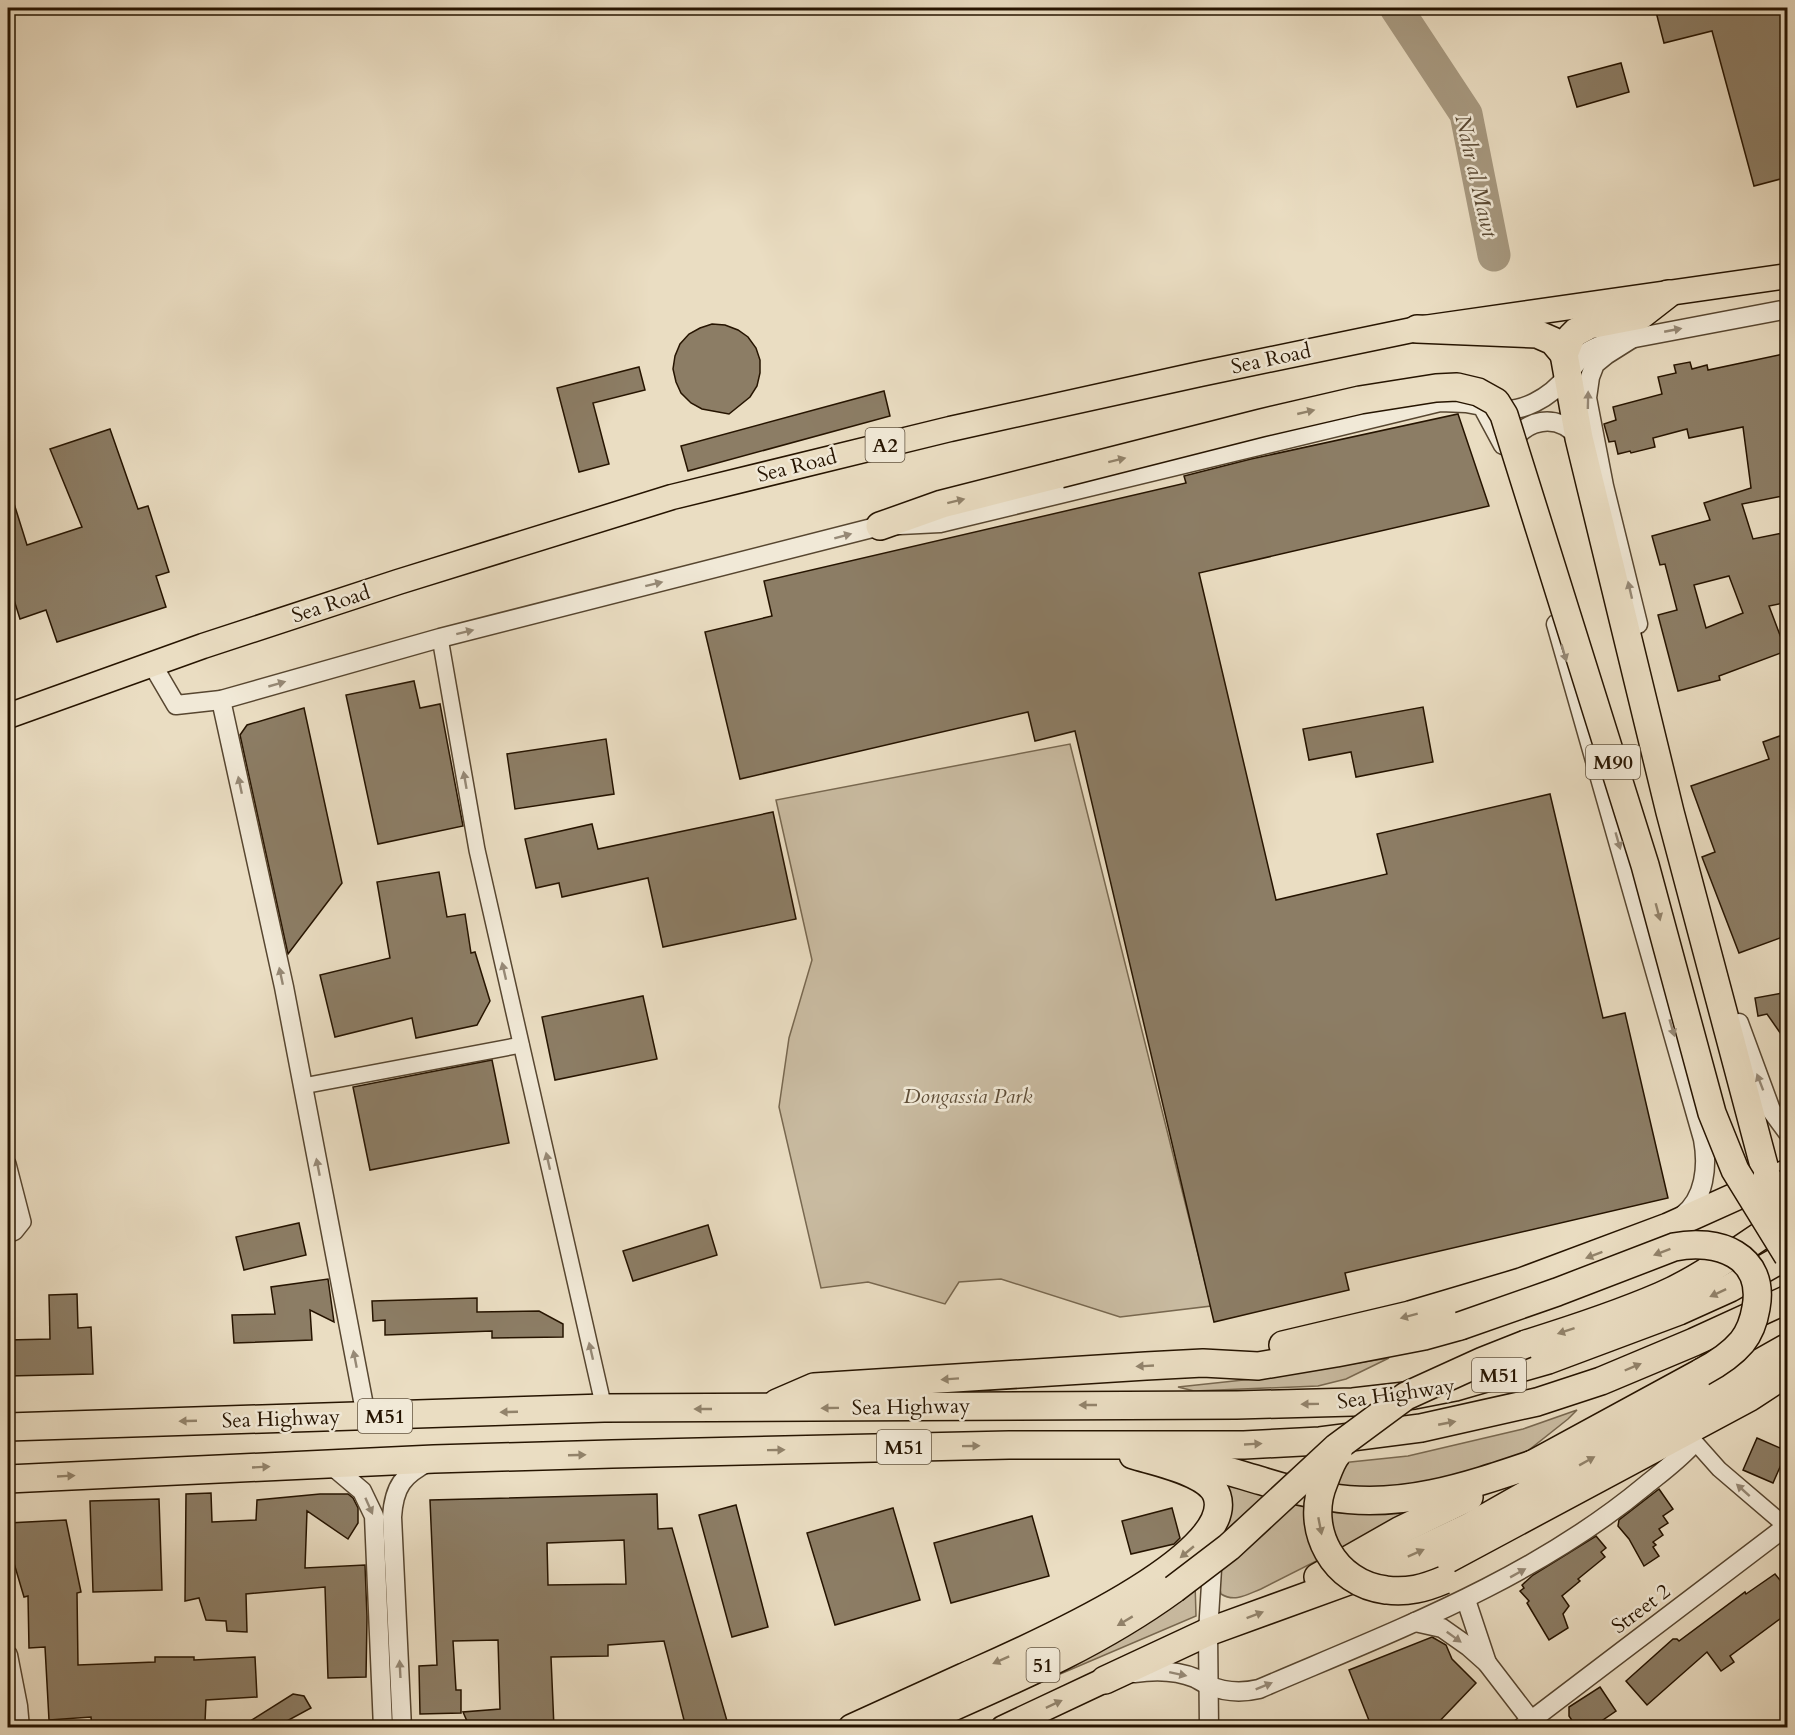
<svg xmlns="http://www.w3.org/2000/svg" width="1795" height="1735" font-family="Cardo,serif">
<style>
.green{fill:#c9bba1;stroke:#786850;stroke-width:1.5}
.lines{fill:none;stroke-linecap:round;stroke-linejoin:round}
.river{stroke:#a79980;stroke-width:33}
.building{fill:#8c7d65;stroke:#261400;stroke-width:1.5;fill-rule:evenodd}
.minor-casing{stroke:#574630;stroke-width:18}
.tertiary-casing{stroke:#574630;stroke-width:21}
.trunk-casing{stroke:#261400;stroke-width:27}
.motorway-casing{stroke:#261400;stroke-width:30}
.minor{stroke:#f1e9d7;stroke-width:15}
.tertiary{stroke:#f1e9d7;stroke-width:18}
.trunk{stroke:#eaddc2;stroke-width:24}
.motorway{stroke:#eaddc2;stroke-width:27}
.motorway-bridge-casing{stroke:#261400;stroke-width:30;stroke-linecap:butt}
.motorway-bridge{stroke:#eaddc2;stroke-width:27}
.oneway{fill:#968976}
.oneway2{fill:#92836b}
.labels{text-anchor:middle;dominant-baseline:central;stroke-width:5;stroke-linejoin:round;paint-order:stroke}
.shield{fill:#f1e9d7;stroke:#635440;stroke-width:1.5}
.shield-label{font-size:20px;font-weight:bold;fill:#261400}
.street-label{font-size:21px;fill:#261400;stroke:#f1e9d7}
.park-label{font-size:21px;font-style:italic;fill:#5f4e38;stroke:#f1e9d7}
.water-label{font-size:22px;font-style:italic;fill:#5a4933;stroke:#f1e9d7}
</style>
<rect width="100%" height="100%" fill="#eaddc2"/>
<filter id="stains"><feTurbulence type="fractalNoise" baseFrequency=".00333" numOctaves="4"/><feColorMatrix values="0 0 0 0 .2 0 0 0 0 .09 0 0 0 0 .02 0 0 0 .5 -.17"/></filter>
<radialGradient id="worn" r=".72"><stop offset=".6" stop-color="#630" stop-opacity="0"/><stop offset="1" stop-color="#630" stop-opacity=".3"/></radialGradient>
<g class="green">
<path d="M1070 744 1211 1306 1120 1317 1001 1279 959 1282 945 1304 868 1282 821 1288 779 1107 789 1038 812 960 776 800Z"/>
<path d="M1389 1358 1346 1379 1318 1386 1194 1391 1178 1387 1262 1378Z"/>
<path d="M1577 1410 1568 1419 1525 1453 1478 1474 1360 1492 1330 1483 1341 1463 1408 1456 1523 1429Z"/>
<path d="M1216 1480 1433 1502 1261 1589C1248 1594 1235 1603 1221 1594L1220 1589 1224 1496Z"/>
<path d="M1195 1582 1196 1616 1025 1689Z"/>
</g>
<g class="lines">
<path class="river" d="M1396 8 1466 114 1494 255"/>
</g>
<g class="building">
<path d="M1655 8H1788V177L1754 186 1712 31 1664 43Z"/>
<path d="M1621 63 1629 92 1577 107 1568 77Z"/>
<path d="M712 324 725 325 738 330 748 337 756 348 760 360V373L757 386 750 397 729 414 702 409 691 403 681 393 676 382 673 369 675 356 680 344 689 334 700 328Z"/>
<path d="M1788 353V495L1742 504 1753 539 1788 532V602L1769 606 1786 651 1719 676 1720 680 1678 691 1658 615 1677 610 1665 564 1660 565 1652 536 1710 520 1704 503 1751 488 1743 427 1689 438 1687 429 1653 438 1655 447 1631 453 1630 451 1618 454 1615 441 1609 442 1604 424 1616 420 1613 407 1662 394 1658 377 1676 373 1674 365 1690 362 1692 369 1707 365 1708 370ZM1729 576 1743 613 1706 628 1694 585Z"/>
<path d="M639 367 645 390 593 403 609 464 579 472 557 388Z"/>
<path d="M884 391 890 416 688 471 681 446Z"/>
<path d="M1458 414 1489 506 1199 573 1276 900 1387 874 1377 834 1550 794 1603 1018 1625 1013 1668 1198 1345 1273 1349 1290 1214 1322 1075 731 1035 741 1028 712 740 779 705 632 772 616 764 581 1186 483 1184 476 1251 459Z"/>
<path d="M110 429 138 509 148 506 169 572 156 576 166 607 57 642 46 610 20 619 8 581V495L11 494 27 545 82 527 50 449Z"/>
<path d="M414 681 420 708 440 704 463 826 378 844 346 695Z"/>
<path d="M1423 707 1433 762 1356 777 1351 752 1309 760 1303 729Z"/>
<path d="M304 708 342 883 288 954 240 735 247 725Z"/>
<path d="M1788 733V935L1739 953 1702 857 1715 852 1691 786 1769 759 1763 742Z"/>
<path d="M606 739 614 794 515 809 507 754Z"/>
<path d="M773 812 796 919 663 947 648 878 562 897 559 883 536 888 525 839 592 824 598 849Z"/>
<path d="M439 872 447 917 465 914 471 953 475 952 490 1001 477 1025 416 1038 412 1018 335 1037 320 975 390 958 377 882Z"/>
<path d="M1788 992V1044L1767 1014 1758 1016 1755 998Z"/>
<path d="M643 996 657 1059 555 1080 542 1017Z"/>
<path d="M492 1060 509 1143 370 1170 353 1087Z"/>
<path d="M299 1223 306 1255 244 1270 236 1237Z"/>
<path d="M708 1225 717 1255 633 1281 623 1251Z"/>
<path d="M328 1279 334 1322 310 1310 312 1340 234 1343 232 1315 275 1314 271 1287Z"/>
<path d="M77 1294 78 1328 91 1327 93 1374 8 1376V1340L50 1339 49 1295Z"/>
<path d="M477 1298V1312L539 1311 563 1324V1337L492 1338V1331L385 1335V1320L373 1321 372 1301Z"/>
<path d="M1757 1438 1787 1451 1773 1483 1743 1470Z"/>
<path d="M1659 1489 1673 1509 1663 1516 1668 1523 1659 1529 1663 1535 1653 1542 1656 1545 1653 1547 1659 1556 1644 1566 1629 1539 1618 1526 1619 1520Z"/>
<path d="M211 1493 212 1522 256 1520 257 1500 320 1494H348L353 1498 358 1508V1523L348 1539 307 1511 305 1568 365 1565 367 1617 366 1677 328 1678 325 1587 246 1594 247 1632 227 1631 226 1621 206 1620 199 1598 185 1601 186 1494Z"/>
<path d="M657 1494 658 1529 672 1528 729 1728H686L664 1641 608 1645V1656L551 1657 554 1728H470L463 1712 500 1709 498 1640 453 1641 456 1690H461V1713L420 1714 419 1666 437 1665 430 1500ZM624 1540 626 1584 548 1585 547 1543Z"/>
<path d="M159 1499 162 1590 93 1592 90 1501Z"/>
<path d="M736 1505 768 1627 732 1637 699 1515Z"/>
<path d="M893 1508 920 1600 835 1625 807 1533Z"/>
<path d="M1172 1508 1180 1538 1174 1544 1131 1554 1122 1521Z"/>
<path d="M1032 1516 1049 1576 951 1603 934 1543Z"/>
<path d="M66 1520 81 1592 77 1593 78 1665 155 1662V1657H194V1660L255 1657 257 1697 206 1700 205 1722 144 1721 145 1728H92L91 1717 49 1720 45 1647 29 1648 28 1596 24 1597 8 1543V1523Z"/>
<path d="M1596 1536 1606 1548 1601 1552 1605 1557 1578 1579 1580 1581 1562 1596 1569 1606 1563 1614 1568 1628 1549 1640 1527 1603 1529 1601 1520 1591 1524 1588 1522 1585 1533 1575Z"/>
<path d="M1775 1574 1788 1590V1613L1730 1656 1734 1662 1721 1671 1707 1652 1647 1705 1626 1681 1673 1639H1677L1679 1641 1745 1592 1746 1594Z"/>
<path d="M1432 1637 1446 1645 1452 1659 1476 1683 1433 1728H1372L1349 1670Z"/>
<path d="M1600 1687 1616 1711 1591 1728H1577L1569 1716V1707Z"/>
<path d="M293 1694 304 1696 311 1708 274 1728H239Z"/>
</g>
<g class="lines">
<g class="minor-casing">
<g id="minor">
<path d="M440 638 477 850 604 1408"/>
<path d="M303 1086 521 1045"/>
<path d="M8 1164 23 1222 15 1232 8 1235"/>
<path d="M1695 1442 1719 1469 1788 1528"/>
</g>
</g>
<g class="tertiary-casing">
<g id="tertiary">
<path d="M1633 338 1606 355 1595 364 1590 377 1587 398 1604 486 1638 624"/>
<path d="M1493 409C1521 415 1551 397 1568 375 1573 368 1578 359 1586 353 1590 349 1597 347 1603 344L1788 309"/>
<path d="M1509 448C1523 418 1558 412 1579 438"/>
<path d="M1556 624 1703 1139C1708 1166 1705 1199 1682 1216"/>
<path d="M152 664 176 705 221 700 440 638 880 526 940 523 1440 402 1466 403 1482 406 1503 445"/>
<path d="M221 700 284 987 366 1416"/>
<path d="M1739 1023 1771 1110 1788 1133"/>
<path d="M330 1464 362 1491 374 1516 383 1728"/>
<path d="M1466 1600 1487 1663"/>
<path d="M1415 1622 1442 1628 1469 1647 1487 1663 1537 1728"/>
<path d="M8 1655 18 1706 20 1728"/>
<path d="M1134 1673C1154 1670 1176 1670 1195 1678 1199 1680 1203 1683 1208 1685 1224 1692 1242 1693 1259 1689 1394 1631 1532 1580 1646 1485 1662 1472 1677 1461 1691 1446"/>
<path d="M402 1728 392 1517C394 1486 403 1475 430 1461"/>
<path d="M1209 1728 1208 1632 1213 1553"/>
<path d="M1521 1728 1788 1525"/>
</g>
</g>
<g class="trunk-casing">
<g id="trunk">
<path d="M8 716 203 646 398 582 672 497 950 429 1200 374 1417 329 1788 276"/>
<path d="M1003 1728 1105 1680"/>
</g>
</g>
<g class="motorway-casing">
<g id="motorway">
<path d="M1668 294 1641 315 1589 325 1576 332 1571 337 1564 354 1579 438 1670 812 1767 1177"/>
<path d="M1417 329 1537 334 1553 341 1564 354"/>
<path d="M880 526 942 504 1060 474"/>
<path d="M1526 1344C1571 1330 1617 1315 1661 1296 1705 1277 1746 1244 1788 1218"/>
<path d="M1283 1345 1410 1315 1521 1282 1668 1227 1788 1173"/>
<path d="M777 1403 814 1387 1146 1366 1203 1363 1258 1366 1336 1353 1424 1336 1460 1326"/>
<path d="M8 1427 604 1408 1237 1405 1353 1402 1414 1395 1455 1387 1548 1360 1679 1311 1730 1288 1788 1255"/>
<path d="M1186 1462C1212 1465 1237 1474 1262 1481 1283 1488 1306 1493 1329 1497 1401 1510 1471 1485 1539 1462"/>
<path d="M1522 1470 1702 1372"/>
<path d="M8 1479 434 1459 612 1454 1009 1445H1244L1320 1441 1421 1428 1537 1402 1601 1381 1694 1342 1788 1299"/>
<path d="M1318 1577 1399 1531 1469 1497"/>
<path d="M1379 1584 1403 1579 1431 1568 1750 1397 1788 1372"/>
<path d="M1105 1680 1208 1632 1376 1571 1469 1527 1788 1347"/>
<path d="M852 1728C889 1711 927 1694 964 1677 1011 1656 1238 1560 1217 1496 1209 1472 1155 1462 1133 1455"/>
<path d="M905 1728C997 1687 1092 1649 1174 1589"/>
</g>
</g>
<use href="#minor" class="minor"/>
<use href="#tertiary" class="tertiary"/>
<use href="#trunk" class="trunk"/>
<use href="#motorway" class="motorway"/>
<g class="motorway-bridge-casing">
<g id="motorway-bridge">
<path d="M1060 474 1261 423 1360 400 1436 388 1457 387 1478 392 1496 402 1504 415 1645 865 1712 1113 1735 1170 1788 1256"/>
<path d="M1767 1177 1788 1216"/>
<path d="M1460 1326 1557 1292 1674 1247C1717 1238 1766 1255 1756 1308 1754 1320 1750 1332 1742 1342 1731 1355 1717 1364 1702 1372"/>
<path d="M1338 1453C1331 1461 1328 1472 1324 1482 1304 1529 1334 1584 1386 1590 1407 1593 1425 1588 1444 1580"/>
<path d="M1174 1589 1229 1547 1337 1447 1406 1396 1483 1361 1526 1344"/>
</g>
</g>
<use href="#motorway-bridge" class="motorway-bridge"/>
</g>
<defs><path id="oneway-solid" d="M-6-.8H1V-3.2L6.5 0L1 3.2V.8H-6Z" transform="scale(1.5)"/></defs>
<g class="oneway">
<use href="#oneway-solid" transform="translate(1673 330) rotate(-11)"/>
<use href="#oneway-solid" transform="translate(1588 400) rotate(-89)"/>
<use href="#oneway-solid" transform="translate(843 536) rotate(-15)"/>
<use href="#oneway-solid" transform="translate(654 584) rotate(-14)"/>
<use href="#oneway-solid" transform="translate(1630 590) rotate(-103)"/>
<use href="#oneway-solid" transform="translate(465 632) rotate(-14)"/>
<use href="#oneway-solid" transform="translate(1564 653) rotate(74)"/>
<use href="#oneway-solid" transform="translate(277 684) rotate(-16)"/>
<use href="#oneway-solid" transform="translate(465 780) rotate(-100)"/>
<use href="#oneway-solid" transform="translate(240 785) rotate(-102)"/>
<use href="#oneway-solid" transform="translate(1618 841) rotate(74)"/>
<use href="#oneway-solid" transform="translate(504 971) rotate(-103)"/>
<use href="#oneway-solid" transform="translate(281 976) rotate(-102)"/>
<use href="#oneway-solid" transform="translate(1672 1028) rotate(74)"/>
<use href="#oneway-solid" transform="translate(1760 1082) rotate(-111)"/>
<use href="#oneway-solid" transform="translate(548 1161) rotate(-103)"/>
<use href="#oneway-solid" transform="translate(318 1167) rotate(-101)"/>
<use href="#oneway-solid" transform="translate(591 1351) rotate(-103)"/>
<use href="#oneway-solid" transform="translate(355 1359) rotate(-101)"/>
<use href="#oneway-solid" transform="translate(1743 1490) rotate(-138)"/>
<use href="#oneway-solid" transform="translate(369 1506) rotate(66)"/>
<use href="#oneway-solid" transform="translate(1518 1573) rotate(-29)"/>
<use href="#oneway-solid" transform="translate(1454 1637) rotate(36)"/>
<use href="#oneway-solid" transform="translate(400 1669) rotate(-93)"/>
<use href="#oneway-solid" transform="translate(1178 1674) rotate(12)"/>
<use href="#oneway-solid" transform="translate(1264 1686) rotate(-22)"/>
</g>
<g class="oneway2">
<use href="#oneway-solid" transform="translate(1306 412) rotate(-13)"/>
<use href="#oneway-solid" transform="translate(1117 460) rotate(-14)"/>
<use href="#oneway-solid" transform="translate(956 501) rotate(-14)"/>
<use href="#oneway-solid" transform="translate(1658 912) rotate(75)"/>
<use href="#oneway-solid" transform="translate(1662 1252) rotate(159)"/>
<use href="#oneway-solid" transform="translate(1594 1255) rotate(159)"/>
<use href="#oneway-solid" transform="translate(1718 1293) rotate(155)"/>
<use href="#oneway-solid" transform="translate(1409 1316) rotate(165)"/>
<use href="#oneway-solid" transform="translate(1566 1331) rotate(162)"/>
<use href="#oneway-solid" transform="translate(1145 1366) rotate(177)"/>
<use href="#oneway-solid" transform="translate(1633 1367) rotate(-23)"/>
<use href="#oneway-solid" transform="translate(950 1379) rotate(176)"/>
<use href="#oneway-solid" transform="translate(1310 1404) rotate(179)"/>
<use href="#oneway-solid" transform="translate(1088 1405) rotate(-180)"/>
<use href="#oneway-solid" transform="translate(830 1408) rotate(179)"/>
<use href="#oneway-solid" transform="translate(703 1409) rotate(-180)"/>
<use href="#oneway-solid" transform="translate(509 1412) rotate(178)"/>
<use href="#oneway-solid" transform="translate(188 1421) rotate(178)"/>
<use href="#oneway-solid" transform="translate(1447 1423) rotate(-11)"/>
<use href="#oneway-solid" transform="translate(1253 1444) rotate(-3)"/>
<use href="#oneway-solid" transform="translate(971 1446) rotate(-1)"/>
<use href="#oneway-solid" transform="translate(776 1450) rotate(-1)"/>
<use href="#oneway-solid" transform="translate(577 1455) rotate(-2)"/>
<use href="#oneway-solid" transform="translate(1587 1461) rotate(-29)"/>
<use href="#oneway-solid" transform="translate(261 1467) rotate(-3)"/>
<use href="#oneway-solid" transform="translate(66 1476) rotate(-3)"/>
<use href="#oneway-solid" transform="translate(1320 1526) rotate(79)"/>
<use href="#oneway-solid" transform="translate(1187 1552) rotate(140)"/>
<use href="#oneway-solid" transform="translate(1416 1553) rotate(-24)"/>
<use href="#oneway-solid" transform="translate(1255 1615) rotate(-21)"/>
<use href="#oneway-solid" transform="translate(1125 1621) rotate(149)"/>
<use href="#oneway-solid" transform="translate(1001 1660) rotate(156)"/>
<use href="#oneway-solid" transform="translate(1054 1704) rotate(-25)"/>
</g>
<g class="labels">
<g class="shield">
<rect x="865.5" y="428" width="39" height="34" rx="4.5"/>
<rect x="1586" y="745" width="54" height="34" rx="4.5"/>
<rect x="1472" y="1358" width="54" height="34" rx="4.5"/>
<rect x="358" y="1399" width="54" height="34" rx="4.5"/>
<rect x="877" y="1430" width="54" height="34" rx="4.5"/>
<rect x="1026.5" y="1648" width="33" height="34" rx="4.5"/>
</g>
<g class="shield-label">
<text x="885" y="445">A2</text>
<text x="1613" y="762">M90</text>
<text x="1499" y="1375">M51</text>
<text x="385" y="1416">M51</text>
<text x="904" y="1447">M51</text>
<text x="1043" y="1665">51</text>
</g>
<g class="street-label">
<text transform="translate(1271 359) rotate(-12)">Sea Road</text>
<text transform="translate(797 466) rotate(-14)">Sea Road</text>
<text transform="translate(331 604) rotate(-18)">Sea Road</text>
<text transform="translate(1396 1394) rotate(-8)">Sea Highway</text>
<text transform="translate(911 1407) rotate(-1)">Sea Highway</text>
<text transform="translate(281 1419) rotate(-2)">Sea Highway</text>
<text transform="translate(1641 1609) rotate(-37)">Street 2</text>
</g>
<g class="park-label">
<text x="968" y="1096">Dongassia Park</text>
</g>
<g class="water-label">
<text transform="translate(1476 176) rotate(77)">Nahr al Mawt</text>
</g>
</g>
<rect width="1795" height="1735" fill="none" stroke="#eaddc2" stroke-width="30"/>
<rect x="9" y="9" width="1777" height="1717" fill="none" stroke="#261400" stroke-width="3"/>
<rect x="15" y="15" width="1765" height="1705" fill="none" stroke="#261400" stroke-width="1.5"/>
<rect width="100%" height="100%" filter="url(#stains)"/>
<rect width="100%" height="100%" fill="url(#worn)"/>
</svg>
